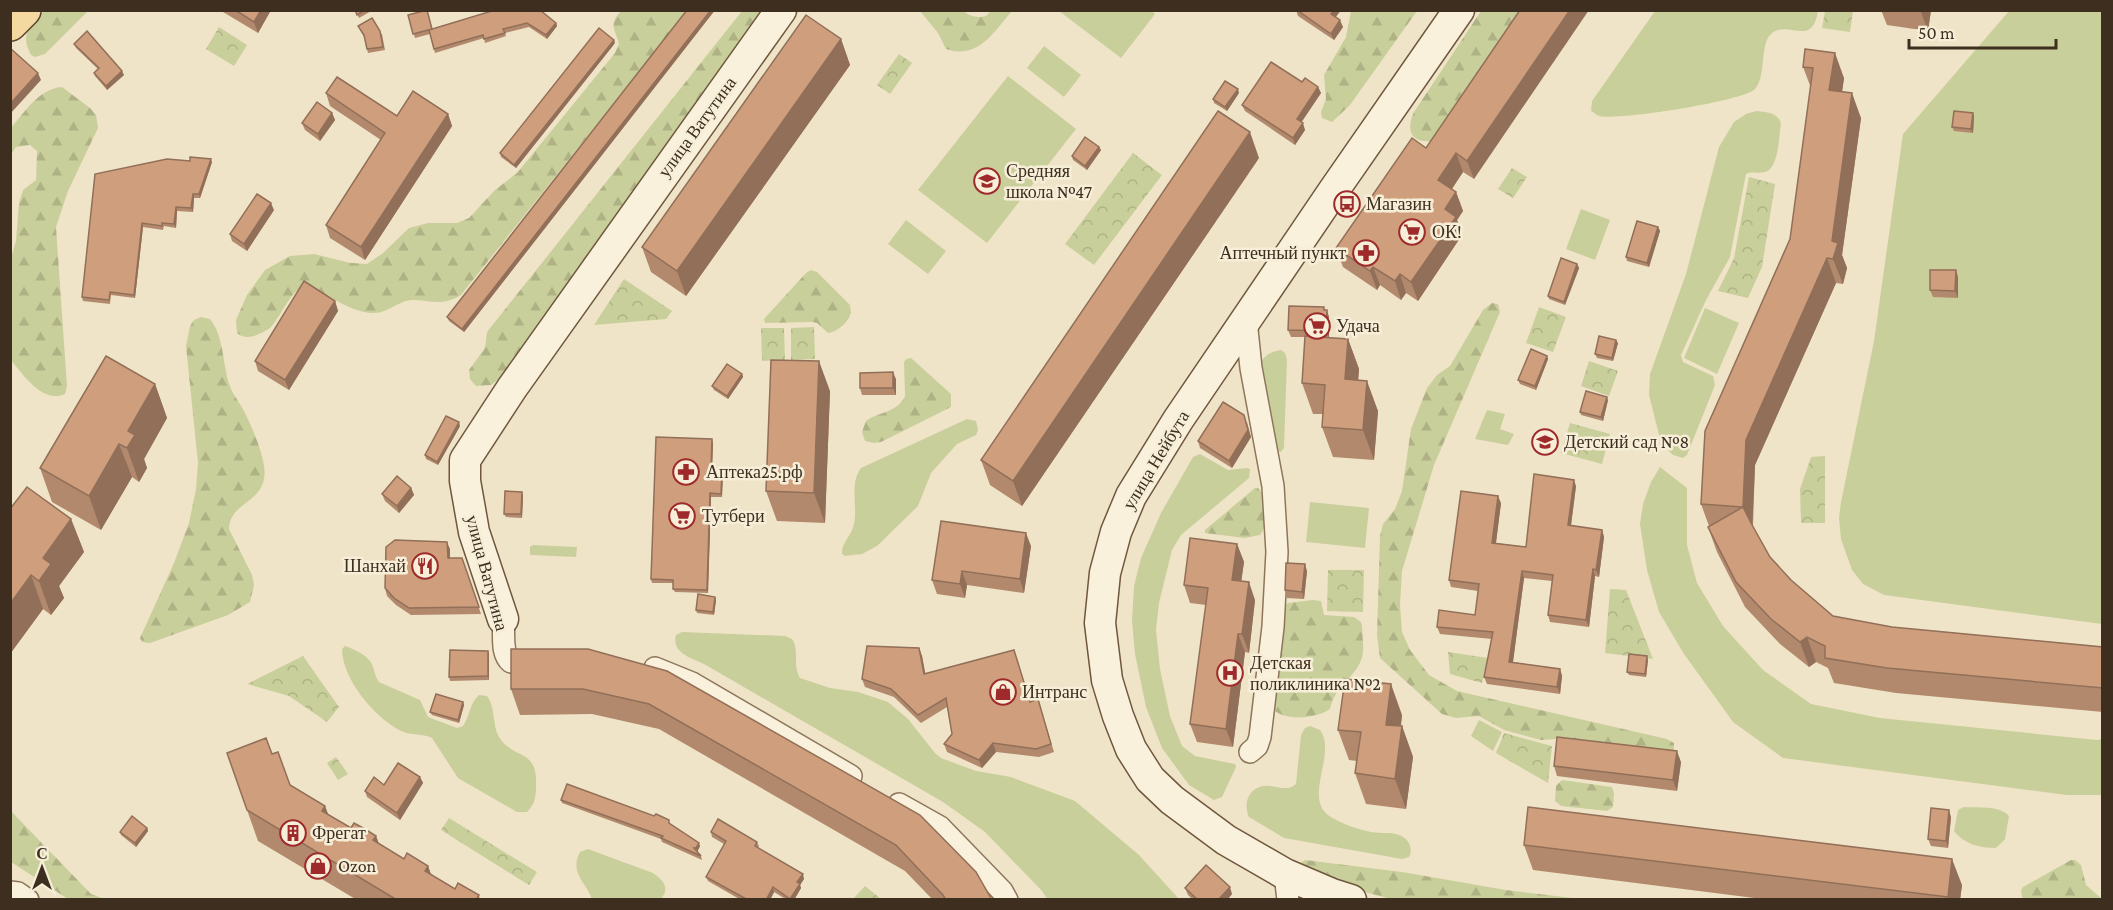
<svg xmlns="http://www.w3.org/2000/svg" width="2113" height="910" font-family="'Crimson Pro',serif">
<style>
.green{fill:#c9cf9b}
.forest{fill:url(#forest-firs)}
.park{fill:url(#park-crowns)}
.lines{fill:none;stroke-linecap:round;stroke-linejoin:round}
.street-casing{stroke:#8d765c;stroke-width:24}
.secondary-casing{stroke:#6f573f;stroke-width:33}
.primary-casing{stroke:#5b4430;stroke-width:36}
.street{stroke:#faf1dc;stroke-width:21}
.secondary{stroke:#faf1dc;stroke-width:30}
.primary{stroke:#f3d9a0;stroke-width:33}
.wall{fill:#b2896c}
.shaded-wall{fill:#916f58}
.building{fill:#cf9f7d;stroke:#916f58;stroke-width:1.5}
.labels{text-anchor:middle;dominant-baseline:central;stroke-width:5;stroke-linejoin:round;paint-order:stroke}
.street-label{font-size:18px;fill:#3d2e20;stroke:#f7eed8}
.poi-label{font-size:18px;fill:#3d2e20;stroke:#f7eed8;text-anchor:start}
</style>
<defs>
<pattern id="forest-firs" width="22" height="20" patternUnits="userSpaceOnUse" patternTransform="scale(1.5)"><rect width="22" height="20" fill="#c9cf9b"/><path d="M5 1l3.5 6h-7zM16 11l3.5 6h-7z" fill="#aeb285"/></pattern>
<pattern id="park-crowns" width="20" height="18" patternUnits="userSpaceOnUse" patternTransform="scale(1.5)"><rect width="20" height="18" fill="#c9cf9b"/><path d="M2 6a3 3 0 1 1 6 0M12 15a3 3 0 1 1 6 0" fill="none" stroke="#aeb285"/></pattern>
</defs>
<rect width="100%" height="100%" fill="#f0e4c8"/>
<g class="green">
<path d="M1151 10 1155 14 1121 58 1059 11Z"/>
<path d="M1655 11V10L1818 11C1812 48 1790 20 1772 33 1759 43 1767 76 1755 89 1745 101 1615 121 1599 116 1596 115 1594 112 1591 111L1592 101Z"/>
<path d="M2009 11H2102V624L1884 595 1863 584 1852 570 1841 539 1839 518 1841 502 1874 341 1903 134Z"/>
<path d="M1044 46 1081 75 1064 97 1027 68Z"/>
<path d="M1008 76 1076 129 987 243 918 190Z"/>
<path d="M1756 111C1766 112 1777 112 1781 123 1779 135 1779 169 1765 172 1758 174 1752 171 1746 174L1730 257 1706 300 1681 355 1683 362 1713 376 1715 385 1687 455 1683 458 1673 455 1661 443 1649 395 1650 374 1686 274 1719 147 1734 122 1746 114Z"/>
<path d="M1581 209 1610 220 1595 260 1566 249Z"/>
<path d="M906 220 946 251 928 274 888 244Z"/>
<path d="M1705 308 1739 323 1717 374 1684 358Z"/>
<path d="M1281 350 1285 353 1287 360 1284 448 1281 452 1275 451 1260 366C1262 356 1272 351 1281 350Z"/>
<path d="M1487 410 1505 414 1500 429 1514 434 1508 445 1475 439Z"/>
<path d="M967 419 976 421 978 430 976 435 957 444 931 473 918 506 877 546 862 554 845 556 842 554C841 543 852 535 854 524 858 506 849 484 861 468Z"/>
<path d="M1200 454 1228 470 1247 468 1250 469 1249 478 1181 535 1172 550 1159 603 1156 630 1160 669 1170 716 1182 746 1195 756 1235 764 1236 767 1222 797 1214 800 1189 785 1162 748 1146 707 1135 654 1132 621 1134 586 1141 558 1161 513 1193 457Z"/>
<path d="M1660 467 1687 488V545L1697 583 1723 626 1763 670 1811 704 1880 718 2097 740 2102 739V795H2067L1783 758 1733 722 1684 654 1659 612 1647 570 1640 524 1643 504 1651 482Z"/>
<path d="M1310 502 1369 508 1365 548 1306 542Z"/>
<path d="M533 545 577 547 576 557 530 555V547Z"/>
<path d="M682 632 785 636 792 639C800 651 792 664 800 678L830 688 858 692 888 702 908 719 935 753 941 758 976 771 1011 777 1075 801 1139 855 1179 899H1047L1042 891 985 832 943 802 704 664C692 658 671 653 676 635Z"/>
<path d="M345 646C356 650 370 656 373 667 375 673 375 676 379 682L420 700 428 717 457 728 463 726C470 716 469 704 479 695L487 696C496 708 492 724 499 737 513 760 538 747 536 786 536 797 535 804 527 812H517L463 781 458 778 432 738C422 733 411 736 401 731 375 718 342 679 342 649Z"/>
<path d="M1479 720 1502 732 1493 751 1471 736Z"/>
<path d="M1310 726 1320 730C1337 752 1304 797 1328 815 1339 823 1357 829 1371 832 1381 834 1395 831 1403 837 1410 841 1413 850 1409 857L1402 859 1284 838 1249 817C1243 804 1248 789 1263 786 1275 784 1286 793 1296 784L1301 735 1305 728Z"/>
<path d="M1964 807C1978 808 1999 805 2009 816L2005 839 1996 848C1979 848 1964 844 1954 831L1958 810Z"/>
<path d="M588 849 653 873C664 881 670 888 661 899H592C586 882 569 873 580 852Z"/>
</g>
<g class="forest">
<path d="M44 11H88L45 54 35 57 31 55C20 33 29 27 44 11Z"/>
<path d="M621 11H687L461 295C437 310 422 295 403 302 388 308 383 316 364 312 349 309 336 300 322 293 319 291 314 287 310 286 293 283 281 318 270 328 266 331 259 334 254 336 247 338 242 337 237 333L236 320 247 295 265 270 290 256 314 254 351 263 367 264 383 253 409 228 428 223H457L469 218 495 190 517 173 615 53 619 44C615 28 608 25 621 11Z"/>
<path d="M742 11H763L498 380 491 385 476 386 470 379 469 370 485 348 487 332Z"/>
<path d="M920 11H964C970 17 978 18 986 16L991 11H1012C994 32 978 60 946 49L938 33Z"/>
<path d="M1351 11H1417L1350 105 1332 122 1322 118 1321 112 1326 99 1324 75 1346 37Z"/>
<path d="M1481 11H1526L1432 141C1410 143 1406 130 1414 112Z"/>
<path d="M62 87 90 108 96 115 98 128 68 191 56 227 67 386 65 394C43 404 23 375 11 360V258L16 241 19 203 23 190 36 180 37 151 30 145 16 147 12 153 11 168 10 129C25 112 38 89 62 87Z"/>
<path d="M811 270 817 272 850 305 851 313C847 323 839 331 828 333L817 323 813 322 765 323 764 319 806 273Z"/>
<path d="M1492 303 1498 304 1500 312 1434 465 1402 571 1400 605 1402 632 1410 650 1429 675 1457 691 1667 739 1674 743V750L1670 752 1557 739 1541 740 1504 730 1479 716 1456 718 1442 714 1380 658 1377 635 1380 536 1383 524 1395 509 1402 491 1411 429 1427 388 1437 375 1450 366 1483 310Z"/>
<path d="M201 317 210 319C225 337 222 367 231 389 234 396 239 402 243 409 251 425 268 461 264 479 259 504 230 503 229 529L252 575 254 585 250 602 228 615 150 643 142 642 140 638 174 563 189 523 196 489 198 463 186 346 190 326 194 320Z"/>
<path d="M911 358 951 394V407L881 442 874 443 865 441 862 432 866 421C880 411 897 413 905 396L904 362 906 359Z"/>
<path d="M1255 488H1258C1267 496 1268 527 1260 535L1245 538 1205 533V530Z"/>
<path d="M1313 600 1321 601 1324 615 1354 617 1361 622C1363 628 1362 634 1363 641 1363 647 1364 654 1361 660 1353 680 1336 684 1330 709 1316 719 1282 722 1271 707L1282 607 1288 603Z"/>
<path d="M1562 780 1612 787 1614 793 1613 807 1607 811 1561 806 1555 801 1556 786Z"/>
<path d="M10 810 91 894 102 898 116 899H68L11 862Z"/>
<path d="M1305 860 1402 872 1506 890 1581 899H1391L1335 884 1299 864Z"/>
<path d="M2071 860H2075L2081 865 2086 885 2102 899 2025 900 2022 897 2021 890 2023 887Z"/>
</g>
<g class="park">
<path d="M1825 11H1853L1850 32 1822 28Z"/>
<path d="M219 27 247 45 234 66 206 49Z"/>
<path d="M899 54 912 63 890 94 877 85Z"/>
<path d="M1133 153 1162 175 1094 265 1065 244Z"/>
<path d="M1512 168 1527 177 1513 198 1498 189Z"/>
<path d="M1749 177 1775 184 1762 267 1748 298 1718 291 1734 258Z"/>
<path d="M624 279 672 311 666 319 594 325Z"/>
<path d="M1539 307 1566 317 1553 352 1526 343Z"/>
<path d="M814 327 815 359 791 360V328Z"/>
<path d="M761 328H784L785 360 762 361Z"/>
<path d="M1589 361 1618 371 1609 396 1581 386Z"/>
<path d="M1570 423 1610 434 1602 464 1561 453Z"/>
<path d="M1825 456V523H1801L1800 489 1811 457Z"/>
<path d="M1328 570H1364L1363 612 1327 611Z"/>
<path d="M1610 589 1626 590 1653 659 1605 653Z"/>
<path d="M1448 652 1488 658 1482 683 1450 674Z"/>
<path d="M303 656 339 707 327 722 289 696 247 684Z"/>
<path d="M1504 733 1552 746 1548 783 1496 753Z"/>
<path d="M336 757 348 774 338 780 327 763Z"/>
<path d="M449 818 537 872 529 885 441 830Z"/>
<path d="M865 886 881 899H853Z"/>
</g>
<g class="lines">
<g class="street-casing">
<g id="street">
<path d="M1246 320 1251 368 1273 486 1277 552 1273 627 1260 737 1257 746 1250 752"/>
<path d="M503 619C505 633 500 653 511 662L538 661"/>
<path d="M655 668 692 683 851 776"/>
<path d="M899 804 940 827 1002 891 1007 900"/>
<path d="M1285 874 1288 900"/>
<path d="M10 892 18 893 28 900"/>
</g>
</g>
<g class="secondary-casing">
<g id="secondary">
<path d="M503 619 474 532 465 481V460L512 388 781 10"/>
<path d="M1351 900 1332 894 1285 874 1226 840 1172 800 1150 779 1131 749 1118 716 1107 680 1100 623 1105 573 1116 532 1131 496 1178 420 1334 190 1459 10"/>
</g>
</g>
<g class="primary-casing">
<path id="primary" d="M10 24 24 10"/>
</g>
<use href="#street" class="street"/>
<use href="#secondary" class="secondary"/>
<use href="#primary" class="primary"/>
</g>
<g class="wall">
<path d="M223 10H271L258 33 223 12Z"/>
<path d="M355 10H373L359 18Z"/>
<path d="M495 10 556 23 557 26 547 39 529 27 505 33 506 36 485 43 484 38 435 53 430 34 415 38 408 15 432 29Z"/>
<path d="M687 10H715L464 332 449 321 447 317Z"/>
<path d="M1296 10H1341L1336 17 1343 27 1334 40 1298 16Z"/>
<path d="M1520 10 1474 179 1463 172 1452 189 1456 192 1463 211 1457 220 1462 235 1418 301 1406 293 1401 300 1380 285 1377 290 1343 267 1336 248 1426 148Z"/>
<path d="M1881 10H1931L1928 31 1887 25Z"/>
<path d="M358 26 382 34 385 50 368 53 364 37Z"/>
<path d="M841 39 850 65 686 296 651 272 642 247Z"/>
<path d="M615 43 516 168 501 157 500 153Z"/>
<path d="M74 44 124 75 107 90 95 76 94 73 98 69 76 48Z"/>
<path d="M1805 49 1844 78 1842 91 1861 118 1842 255 1847 268 1843 284 1836 283 1755 465 1753 526 1770 557 1791 580 1833 616 1892 627 2103 647V712L1896 693 1834 683 1828 668 1816 662 1809 667 1780 644 1745 607 1717 552 1708 527 1709 526 1701 504 1790 239 1811 88 1803 67Z"/>
<path d="M1302 82 1318 87 1321 93 1301 122 1305 130 1295 145 1245 111 1242 105Z"/>
<path d="M326 93 397 116 448 114 452 126 365 260 330 238 326 225 381 140 330 106Z"/>
<path d="M1239 93 1227 111 1214 103 1213 99Z"/>
<path d="M332 113 335 120 320 141 305 130 302 123Z"/>
<path d="M1974 116 1973 133 1954 131 1952 127Z"/>
<path d="M1099 147 1101 150 1087 170 1073 160 1072 156Z"/>
<path d="M1259 158 1022 506 990 485 981 460Z"/>
<path d="M190 161 212 162 200 198H194L193 212 177 211 176 228 164 226 163 230 143 227 135 298 111 295 110 304 83 301 82 297Z"/>
<path d="M274 210 247 251 232 241 230 234Z"/>
<path d="M1658 227 1660 231 1649 267 1627 261 1626 257Z"/>
<path d="M1577 264 1579 268 1565 305 1549 299 1548 296Z"/>
<path d="M1958 277V298L1933 297 1930 290Z"/>
<path d="M335 301 338 311 289 390 258 371 255 361Z"/>
<path d="M1325 310 1329 317V338L1348 339 1359 369 1358 380 1378 411 1374 460 1333 457 1322 427 1323 414H1313L1302 383 1305 337H1291L1288 330Z"/>
<path d="M1618 343 1613 361 1597 358 1595 354Z"/>
<path d="M1547 356 1548 359 1536 390 1520 384 1518 380Z"/>
<path d="M742 374 743 377 728 399 714 390 712 386Z"/>
<path d="M896 379V395H862L860 388Z"/>
<path d="M155 384 167 418 144 459 147 468 139 482 132 477 101 530 52 502 40 468Z"/>
<path d="M830 391 825 523 777 521 766 491Z"/>
<path d="M1608 400 1603 421 1581 415 1580 412Z"/>
<path d="M1247 422 1251 437 1232 468 1200 448 1198 441Z"/>
<path d="M460 426 438 465 426 459 425 455Z"/>
<path d="M713 443 712 468 722 469 723 472 722 497H711L708 593 675 592 673 589V583H652L651 579Z"/>
<path d="M1576 486 1571 526 1602 530 1604 537 1599 577 1595 576 1589 627 1550 622 1548 615 1552 581 1524 578 1513 662 1560 669 1562 676 1560 694 1487 684 1484 677 1492 639 1440 634 1437 627 1475 615 1478 591 1451 587 1449 580 1501 503 1496 543 1526 547Z"/>
<path d="M411 488 414 495 399 513 385 501 382 494Z"/>
<path d="M522 492 523 496 522 518 506 517 504 514Z"/>
<path d="M10 509 71 519 84 552 59 586 64 598 51 615 43 609 10 654Z"/>
<path d="M1237 544 1244 562 1241 581 1255 600 1249 653 1245 652 1233 747 1197 742 1190 724 1206 605 1190 603 1184 585Z"/>
<path d="M1031 546 1024 593 967 585 965 598 937 594 932 580Z"/>
<path d="M450 549V558H462L481 614 411 615 396 605 387 596 385 588Z"/>
<path d="M1307 571 1304 599 1287 598 1285 590Z"/>
<path d="M715 597 716 600 714 615 697 613 696 610Z"/>
<path d="M919 648 922 656 925 674 1017 658 1030 702 1038 699 1054 752 1039 757 996 752 982 768 947 752 944 744 952 734 947 707 921 723 894 697 865 687 862 679Z"/>
<path d="M588 649 992 900H933L905 871 659 729 592 714 520 715 511 689Z"/>
<path d="M488 651 489 654V680L450 681 449 677Z"/>
<path d="M1648 660 1646 677 1629 675 1627 672Z"/>
<path d="M463 702 464 705 459 723 432 715 430 712Z"/>
<path d="M1402 715 1401 726H1402L1413 757 1406 809 1366 804 1355 773 1357 761 1349 760 1338 730Z"/>
<path d="M272 754 290 785 325 806 328 814 351 828 376 836 379 844 404 859 428 866 431 875 455 889 479 895 480 900H357L258 841 247 810Z"/>
<path d="M1681 762 1677 791 1557 776 1554 766Z"/>
<path d="M420 777 423 783 400 820 367 797 365 791 384 785Z"/>
<path d="M561 800 654 816 670 824 700 846 697 852 701 856 702 860 662 842 661 839 562 803Z"/>
<path d="M1951 817 1948 848 1931 846 1928 839Z"/>
<path d="M147 828 148 831 136 847 121 835 120 832Z"/>
<path d="M711 832 757 842 759 846 758 848 804 879 800 885 801 888 794 900H787L774 892 770 900H741L708 881 706 877 724 844 712 837Z"/>
<path d="M1524 845 1962 885 1960 900H1770L1533 870Z"/>
<path d="M1185 888 1232 894 1227 900H1193L1188 895Z"/>
</g>
<g class="shaded-wall">
<path d="M261 10H271L258 33 254 22Z"/>
<path d="M711 10H715L464 332 462 329Z"/>
<path d="M1334 10H1341L1333 20 1331 14Z"/>
<path d="M1570 10H1589L1474 179 1467 161Z"/>
<path d="M1921 10H1931L1928 31 1921 12Z"/>
<path d="M1340 20 1343 27 1334 40 1331 34Z"/>
<path d="M556 23 557 26 547 39 546 35Z"/>
<path d="M841 39 850 65 686 296 677 271Z"/>
<path d="M614 40 615 43 516 168 514 165Z"/>
<path d="M1835 53 1844 78 1839 115 1829 90Z"/>
<path d="M122 71 124 75 107 90 106 86Z"/>
<path d="M38 73 41 80 10 114V104Z"/>
<path d="M1318 87 1321 93 1299 126 1297 119Z"/>
<path d="M1238 89 1239 93 1227 111 1225 107Z"/>
<path d="M1852 93 1861 118 1842 255 1847 268 1843 284 1833 259 1832 241Z"/>
<path d="M332 113 335 120 320 141 318 134Z"/>
<path d="M1973 113 1974 116 1973 133 1971 129Z"/>
<path d="M448 114 452 126 365 260 361 247Z"/>
<path d="M1303 123 1305 130 1295 145 1293 138Z"/>
<path d="M1250 132 1259 158 1022 506 1013 481Z"/>
<path d="M1099 147 1101 150 1087 170 1085 166Z"/>
<path d="M1456 153 1463 172 1445 199 1438 180Z"/>
<path d="M211 159 212 162 200 198 199 194Z"/>
<path d="M1456 192 1463 211 1457 220 1462 235 1418 301 1411 282 1445 209Z"/>
<path d="M193 194 194 198 193 212 191 208Z"/>
<path d="M271 203 274 210 247 251 244 244Z"/>
<path d="M176 207 177 211 176 228 174 224Z"/>
<path d="M142 223 143 227 135 298 134 295Z"/>
<path d="M1658 227 1660 231 1649 267 1647 263Z"/>
<path d="M1827 258 1836 283 1755 465 1752 532 1743 507 1746 440Z"/>
<path d="M1577 264 1579 268 1565 305 1564 302Z"/>
<path d="M1373 267 1380 285 1377 290 1370 271Z"/>
<path d="M1956 270 1958 277V298L1955 291Z"/>
<path d="M1400 274 1406 293 1401 300 1395 281Z"/>
<path d="M335 301 338 311 289 390 285 380Z"/>
<path d="M1327 310 1329 317V338L1326 331Z"/>
<path d="M1348 339 1359 369 1356 409 1345 379Z"/>
<path d="M1616 340 1618 343 1613 361 1612 358Z"/>
<path d="M1547 356 1548 359 1536 390 1535 386Z"/>
<path d="M819 361 830 391 825 523 814 493Z"/>
<path d="M893 372 896 379V395L893 388Z"/>
<path d="M742 374 743 377 728 399 727 396Z"/>
<path d="M1367 381 1378 411 1374 460 1363 430Z"/>
<path d="M155 384 167 418 144 459 147 468 139 482 127 448 128 431Z"/>
<path d="M1607 397 1608 400 1603 421 1601 417Z"/>
<path d="M1244 415 1251 437 1232 468 1229 461Z"/>
<path d="M459 422 460 426 438 465 437 462Z"/>
<path d="M712 439 713 443 712 472 711 468Z"/>
<path d="M119 444 132 477 101 530 89 496Z"/>
<path d="M722 469 723 472 722 497 721 494Z"/>
<path d="M1574 480 1576 486 1570 532 1568 525Z"/>
<path d="M411 488 414 495 399 513 397 506Z"/>
<path d="M522 492 523 496 522 518 521 514Z"/>
<path d="M710 493 711 497 708 593 707 590Z"/>
<path d="M1498 496 1501 503 1495 550 1492 543Z"/>
<path d="M71 519 84 552 59 586 64 598 51 615 39 581 43 558Z"/>
<path d="M1602 530 1604 537 1599 577 1596 570Z"/>
<path d="M1026 533 1031 546 1024 593 1020 579Z"/>
<path d="M447 542 450 549V565L448 558Z"/>
<path d="M1237 544 1244 562 1239 598 1232 580Z"/>
<path d="M1305 564 1307 571 1304 599 1302 592Z"/>
<path d="M1593 569 1595 576 1589 627 1586 620Z"/>
<path d="M962 571 967 585 965 598 960 584Z"/>
<path d="M1522 571 1524 578 1512 669 1509 662Z"/>
<path d="M31 575 43 609 10 654V604Z"/>
<path d="M1249 582 1255 600 1249 653 1242 634Z"/>
<path d="M715 597 716 600 714 615 713 612Z"/>
<path d="M1238 634 1245 652 1233 747 1226 729Z"/>
<path d="M1807 637 1816 662 1809 667 1800 642Z"/>
<path d="M919 648 922 656 927 682 924 674Z"/>
<path d="M488 651 489 654V680L488 676Z"/>
<path d="M1647 656 1648 660 1646 677 1645 674Z"/>
<path d="M1560 669 1562 676 1560 694 1557 687Z"/>
<path d="M1391 684 1402 715 1397 755 1386 725Z"/>
<path d="M463 702 464 705 459 723 458 720Z"/>
<path d="M1402 726 1413 757 1406 809 1395 779Z"/>
<path d="M993 743 996 752 982 768 979 760Z"/>
<path d="M1677 751 1681 762 1677 791 1673 780Z"/>
<path d="M420 777 423 783 400 820 397 813Z"/>
<path d="M325 806 336 836 322 811Z"/>
<path d="M1949 810 1951 817 1948 848 1946 841Z"/>
<path d="M147 828 148 831 136 847 135 843Z"/>
<path d="M376 836 387 866 373 840Z"/>
<path d="M699 843 700 846 697 852 696 848Z"/>
<path d="M1952 859 1962 885 1960 900H1949L1948 897Z"/>
<path d="M428 866 439 896 425 871Z"/>
<path d="M803 874 804 879 800 885 801 888 794 900H791L797 882Z"/>
<path d="M773 887 774 892 770 900H766Z"/>
<path d="M1230 887 1232 894 1227 900H1218Z"/>
</g>
<g class="building">
<path d="M235 10H261L254 22Z"/>
<path d="M355 10H365L357 15Z"/>
<path d="M427 10 432 29 413 34 408 15Z"/>
<path d="M495 10H540L556 23 546 35 527 23 503 29 505 33 484 39 483 35 434 49 429 30Z"/>
<path d="M687 10H711L462 329 447 317Z"/>
<path d="M1297 10H1334L1331 14 1340 20 1331 34Z"/>
<path d="M1520 10H1570L1467 161 1456 153 1438 180 1456 192 1445 209 1456 217 1411 282 1400 274 1395 281 1373 267 1370 271 1336 248 1412 138 1426 148Z"/>
<path d="M806 15 841 39 677 271 642 247Z"/>
<path d="M372 18 380 31 383 47 367 49 364 35 358 26Z"/>
<path d="M599 28 614 40 514 165 500 153Z"/>
<path d="M87 31 122 71 106 86 94 73 99 68 74 44Z"/>
<path d="M10 48 38 73 10 104Z"/>
<path d="M1805 49 1835 53 1829 90 1852 93 1832 241 1838 243 1833 259 1827 258 1746 440 1743 507 1751 523 1770 557 1791 580 1833 616 1892 627 2103 647V688L1887 668 1825 658V646L1807 637 1800 642 1771 619 1736 582 1708 527 1743 507 1701 504 1705 431 1790 239 1813 68 1803 67Z"/>
<path d="M1271 62 1302 82 1305 78 1318 87 1297 119 1303 123 1293 138 1242 105Z"/>
<path d="M337 77 397 116 413 91 448 114 361 247 326 225 385 133 326 93Z"/>
<path d="M1225 81 1238 89 1225 107 1213 99Z"/>
<path d="M317 102 332 113 318 134 302 123Z"/>
<path d="M1218 111 1250 132 1013 481 981 460Z"/>
<path d="M1954 111 1973 113 1971 129 1952 127Z"/>
<path d="M1085 137 1099 147 1085 166 1072 156Z"/>
<path d="M190 157 211 159 199 194H193L191 208 176 207 174 224 162 223V226L142 223 134 295 110 292 109 300 82 297 95 174 167 159 190 161Z"/>
<path d="M257 194 271 203 244 244 230 234Z"/>
<path d="M1637 221 1658 227 1647 263 1626 257Z"/>
<path d="M1561 258 1577 264 1564 302 1548 296Z"/>
<path d="M1930 270H1956L1955 291 1930 290Z"/>
<path d="M304 281 335 301 285 380 255 361Z"/>
<path d="M1289 306 1324 307V310H1327L1326 331 1288 330Z"/>
<path d="M1305 336 1348 339 1345 379 1367 381 1363 430 1322 427 1325 385 1302 383Z"/>
<path d="M1599 336 1616 340 1612 358 1595 354Z"/>
<path d="M1531 349 1547 356 1535 386 1518 380Z"/>
<path d="M106 356 155 384 128 431 135 435 127 448 119 444 89 496 40 468Z"/>
<path d="M771 360 819 361 814 493 766 491Z"/>
<path d="M727 364 742 374 727 396 712 386Z"/>
<path d="M893 372V388H860V373Z"/>
<path d="M1586 391 1607 397 1601 417 1580 412Z"/>
<path d="M1223 402 1244 415 1248 430 1229 461 1198 441Z"/>
<path d="M446 416 459 422 437 462 425 455Z"/>
<path d="M656 437 712 439 711 468 722 469 721 494 710 493 707 590 673 589V580L651 579Z"/>
<path d="M1534 474 1574 480 1568 525 1602 530 1596 570 1593 569 1586 620 1548 615 1553 575 1522 571 1509 662 1560 669 1557 687 1484 677 1493 632 1437 627 1439 610 1475 615 1479 584 1449 580 1461 491 1498 496 1492 543 1526 547Z"/>
<path d="M397 476 411 488 397 506 382 494Z"/>
<path d="M27 487 71 519 43 558 51 564 39 581 31 575 10 604V509Z"/>
<path d="M505 491 522 492 521 514H504Z"/>
<path d="M941 521 1026 533 1020 579 962 571 960 584 932 580Z"/>
<path d="M1190 538 1237 544 1232 580 1249 582 1242 634H1238L1226 729 1190 724 1208 588 1184 585Z"/>
<path d="M395 540 447 542 448 558H462L479 607 409 608 394 598 385 588 386 547Z"/>
<path d="M1286 563 1305 564 1302 592 1285 590Z"/>
<path d="M698 594 715 597 713 612 696 610Z"/>
<path d="M867 646 919 648 924 674 1014 650 1030 702 1038 699 1051 744 1036 749 993 743 979 760 944 744 952 734 946 698 918 715 891 689 862 679Z"/>
<path d="M511 649H588L667 671 920 815 976 872 992 900H946L943 895 896 845 649 704 583 689H511Z"/>
<path d="M450 650 488 651V676L449 677Z"/>
<path d="M1629 654 1647 656 1645 674 1627 672Z"/>
<path d="M1345 679 1391 684 1386 725 1402 726 1395 779 1355 773 1361 732 1338 730Z"/>
<path d="M436 694 463 702 458 720 430 712Z"/>
<path d="M1557 737 1677 751 1673 780 1554 766Z"/>
<path d="M266 738 272 754 278 752 290 785 325 806 322 811 351 828 354 823 365 829 376 836 373 840 404 859 407 853 428 866 425 871 455 889 458 883 479 895 476 900H397L247 810 227 753Z"/>
<path d="M398 763 420 777 397 813 365 791 374 777 384 785Z"/>
<path d="M567 784 654 816 656 814 669 820V823L699 843 696 848H694L701 856 661 838 663 836 561 800Z"/>
<path d="M1528 807 1952 859 1948 897 1524 845Z"/>
<path d="M1931 808 1949 810 1946 841 1928 839Z"/>
<path d="M132 816 147 828 135 843 120 832Z"/>
<path d="M718 819 757 842 755 846 803 874 797 882 800 884 790 899 773 887 766 900H748L706 877 726 841 711 832Z"/>
<path d="M1206 865 1230 887 1218 900H1198L1185 888Z"/>
</g>
<defs>
<g id="school-ring" transform="scale(1.35)"><circle r="9.5" fill="#f7eed8" stroke="#9e2a2b" stroke-width="1.5"/><path d="M0-5L7-2L0 1L-7-2ZM-4 1L0 2.5L4 1V4Q0 6-4 4Z" fill="#9e2a2b"/></g>
<g id="bus-ring" transform="scale(1.35)"><circle r="9.5" fill="#f7eed8" stroke="#9e2a2b" stroke-width="1.5"/><path d="M-5-6H5V4H4V6H2V4H-2V6H-4V4H-5ZM-3.5-4V0h7V-4ZM-3.5 1.2v1.5H-2V1.2ZM2 1.2v1.5H3.5V1.2Z" fill="#9e2a2b"/></g>
<g id="supermarket-ring" transform="scale(1.35)"><circle r="9.5" fill="#f7eed8" stroke="#9e2a2b" stroke-width="1.5"/><path d="M-6-5.5h2.5l.6 2H6L4.5 2H-2.5L-4.4-4H-6ZM-1.5 3.2a1.3 1.3 0 1 0 .1 0ZM3 3.2a1.3 1.3 0 1 0 .1 0Z" fill="#9e2a2b"/></g>
<g id="pharmacy-ring" transform="scale(1.35)"><circle r="9.5" fill="#f7eed8" stroke="#9e2a2b" stroke-width="1.5"/><path d="M-2-6h4v4h4v4h-4v4h-4v-4h-4v-4h4Z" fill="#9e2a2b"/></g>
<g id="restaurant-ring" transform="scale(1.35)"><circle r="9.5" fill="#f7eed8" stroke="#9e2a2b" stroke-width="1.5"/><path d="M-5-6h1v4h1v-4h1v4h1v-4h1v5L-1.5 .5V6h-2V.5L-5-1ZM5-6V6H3V1.5H1.5Q1.5-4 5-6Z" fill="#9e2a2b"/></g>
<g id="hospital-ring" transform="scale(1.35)"><circle r="9.5" fill="#f7eed8" stroke="#9e2a2b" stroke-width="1.5"/><path d="M-5-5h3v3.5h4V-5h3V5h-3V1.5h-4V5h-3Z" fill="#9e2a2b"/></g>
<g id="shop-ring" transform="scale(1.35)"><circle r="9.5" fill="#f7eed8" stroke="#9e2a2b" stroke-width="1.5"/><path d="M-5-2.5h2.3a2.7 3.5 0 0 1 5.4 0H5L5.5 6h-11ZM-1.5-2.5h3a1.5 2.3 0 0 0-3 0Z" fill="#9e2a2b"/></g>
<g id="building-ring" transform="scale(1.35)"><circle r="9.5" fill="#f7eed8" stroke="#9e2a2b" stroke-width="1.5"/><path d="M-4-6H4V6H1V3H-1V6H-4ZM-2.5-4.3h1.7v1.8h-1.7ZM.8-4.3h1.7v1.8H.8ZM-2.5-1h1.7V.8h-1.7ZM.8-1h1.7V.8H.8Z" fill="#9e2a2b"/></g>
</defs>
<g fill-rule="evenodd">
<use href="#school-ring" x="987" y="181"/>
<use href="#bus-ring" x="1347" y="204"/>
<use href="#supermarket-ring" x="1412" y="232"/>
<use href="#pharmacy-ring" x="1366" y="253"/>
<use href="#supermarket-ring" x="1317" y="326"/>
<use href="#school-ring" x="1545" y="442"/>
<use href="#pharmacy-ring" x="686" y="472"/>
<use href="#supermarket-ring" x="682" y="516"/>
<use href="#restaurant-ring" x="425" y="566"/>
<use href="#hospital-ring" x="1230" y="673"/>
<use href="#shop-ring" x="1003" y="692"/>
<use href="#building-ring" x="293" y="833"/>
<use href="#shop-ring" x="318" y="866"/>
</g>
<g class="labels">
<g class="street-label">
<text transform="translate(697 127) rotate(-54)">улица Ватутина</text>
<text transform="translate(1156 460) rotate(-59)">улица Нейбута</text>
<text transform="translate(487 573) rotate(75)">улица Ватутина</text>
</g>
<g class="poi-label">
<text x="1006" y="171">Средняя<tspan x="1006" dy="21">школа №47</tspan></text>
<text x="1366" y="204">Магазин</text>
<text x="1432" y="232">ОК!</text>
<text x="1346" y="253" text-anchor="end">Аптечный пункт</text>
<text x="1336" y="326">Удача</text>
<text x="1564" y="442">Детский сад №8</text>
<text x="706" y="472">Аптека25.рф</text>
<text x="702" y="516">Тутбери</text>
<text x="406" y="566" text-anchor="end">Шанхай</text>
<text x="1250" y="663">Детская<tspan x="1250" dy="21">поликлиника №2</tspan></text>
<text x="1022" y="692">Интранс</text>
<text x="312" y="833">Фрегат</text>
<text x="338" y="866">Ozon</text>
</g>
</g>
<rect width="2113" height="910" fill="none" stroke="#3d2e20" stroke-width="24"/>
<g transform="translate(42 868)" stroke="#f7eed8" stroke-width="4.5" paint-order="stroke">
<path d="M0-4.5L10 22L0 15L-10 22Z" fill="#3d2e20"/>
<text y="-9" font-size="16" font-weight="bold" text-anchor="middle" fill="#3d2e20">С</text>
</g>
<path d="M1909 39v9h147v-9" fill="none" stroke="#3d2e20" stroke-width="3"/>
<text x="1918" y="39" font-size="18" fill="#3d2e20" stroke="#f7eed8" stroke-width="4.5" paint-order="stroke">50 m</text>
</svg>
